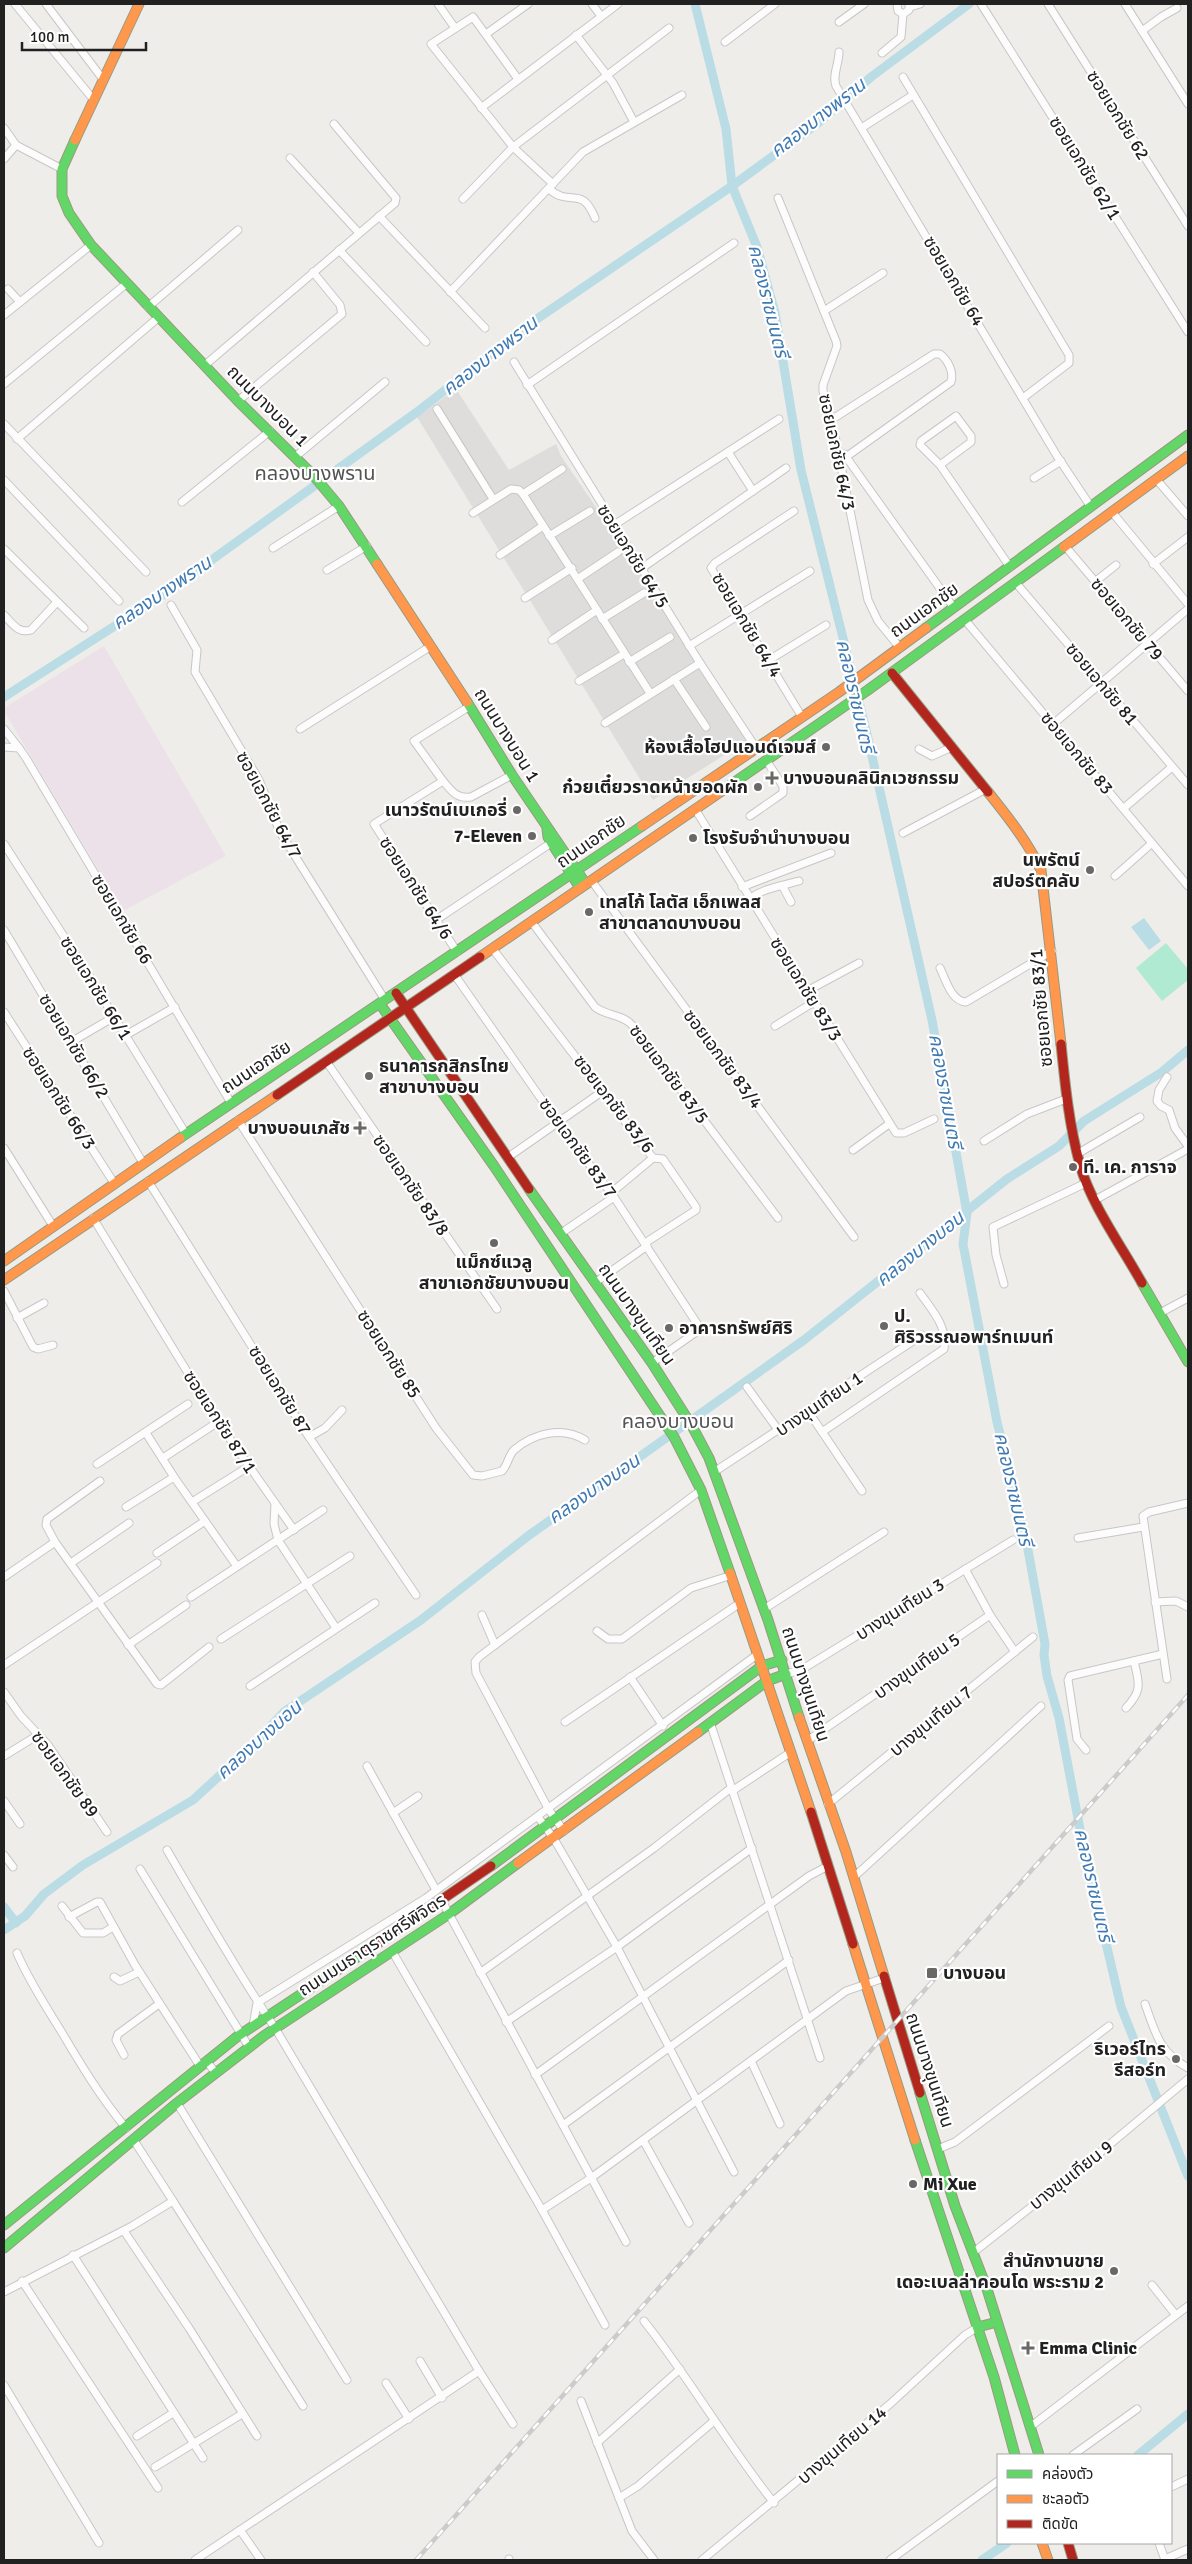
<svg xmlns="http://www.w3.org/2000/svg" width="1192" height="2564" font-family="Signika,'Noto Sans Thai',sans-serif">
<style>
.residential{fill:#dedddb}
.industrial{fill:#ede1e9}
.pitch{fill:#b1ead2}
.water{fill:#badce5}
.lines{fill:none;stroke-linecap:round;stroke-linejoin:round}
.canal{stroke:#badce5;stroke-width:9}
.street-casing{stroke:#c8c7c6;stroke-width:9}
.fast-casing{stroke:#999a80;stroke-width:11}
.slow-casing{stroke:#999a80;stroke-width:11}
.jam-casing{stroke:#999a80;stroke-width:11}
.street{stroke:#fdfcfc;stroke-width:7}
.fast{stroke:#63d668;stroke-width:9}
.slow{stroke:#ff974d;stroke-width:9}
.jam{stroke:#b3261e;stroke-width:9}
.rail-casing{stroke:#cbcbcb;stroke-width:4.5}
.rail{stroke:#fff;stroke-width:2.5;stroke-dasharray:8;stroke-linecap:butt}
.poi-dot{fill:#696867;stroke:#fff;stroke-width:2}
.labels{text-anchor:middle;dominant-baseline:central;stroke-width:4.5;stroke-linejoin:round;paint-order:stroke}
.street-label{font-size:18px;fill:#212121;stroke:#fff}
.poi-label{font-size:18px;font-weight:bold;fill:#212121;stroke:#fff;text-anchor:start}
.water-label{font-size:19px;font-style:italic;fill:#407ab2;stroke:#fff}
.quarter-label{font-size:20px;fill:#545454;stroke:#fff}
</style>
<rect width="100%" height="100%" fill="#efedea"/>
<path class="residential" d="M456 389 509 470 556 444 561 456 753 737 653 800 417 417Z"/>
<path class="industrial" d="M104 646 226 856 123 911 4 711V708Z"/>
<path class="pitch" d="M1166 943 1188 969V980L1162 1001 1136 968Z"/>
<path class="water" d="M1144 918 1161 941 1149 950 1131 927Z"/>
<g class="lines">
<g class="canal">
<path d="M695 4 726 129 732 186 757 247 775 313 801 470 866 730 932 1020 967 1213 963 1244 997 1422 1025 1533 1045 1644 1044 1655 1047 1676 1059 1718 1083 1845 1121 2007 1188 2176"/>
<path d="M4 697 163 595 417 412 531 323 732 186 818 123 871 77 969 4"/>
<path d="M4 1907 16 1923"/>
<path d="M4 1930 25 1916 44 1894 83 1865 193 1800 255 1743 284 1712 421 1620 528 1536 804 1340 1007 1179 1059 1146 1084 1121 1162 1072 1188 1050"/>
<path d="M1138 2455 1188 2414"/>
<path d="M982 2560 1007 2543"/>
</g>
<g class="street-casing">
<g id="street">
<path d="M15 4 93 99"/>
<path d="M46 4 102 78"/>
<path d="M438 4 455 28"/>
<path d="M592 4 601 16"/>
<path d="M897 4 898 11 903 14 909 10V4"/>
<path d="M981 4 1188 332"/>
<path d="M1048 4 1188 226"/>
<path d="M1125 4 1188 104"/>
<path d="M910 7 920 4"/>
<path d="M839 22 864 4"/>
<path d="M1142 31 1161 17 1177 8"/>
<path d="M486 34 528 4"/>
<path d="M576 35 613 83 634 122"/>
<path d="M725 42 775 4"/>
<path d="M839 52C839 64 832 75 836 86L1057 456 1091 507"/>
<path d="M882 53 901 37 903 14"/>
<path d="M903 77 1069 355V363L1023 398"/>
<path d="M518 79 473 17 431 44 513 147 553 184"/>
<path d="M481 108 618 4"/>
<path d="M863 127 913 95"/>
<path d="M4 128 16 145 62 169"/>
<path d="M290 158 359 233"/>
<path d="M4 159 16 145"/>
<path d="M549 189C571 208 581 184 595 218"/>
<path d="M778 198 836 341 837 346 823 385V391L836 441 868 600 878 621 900 648"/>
<path d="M463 199 513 147 669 28"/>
<path d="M379 216 485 328"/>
<path d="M339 250 426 342"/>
<path d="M8 289 20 302"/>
<path d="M450 292 583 152 682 95"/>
<path d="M148 307 238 230"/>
<path d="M824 311 883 273"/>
<path d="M4 315 91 245"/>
<path d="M514 362 700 663 756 748"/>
<path d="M205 365 395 203 396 198 334 124"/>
<path d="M4 384 126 284"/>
<path d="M527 385 734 243"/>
<path d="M238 401 342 314 340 305 313 272"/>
<path d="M437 409 493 499"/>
<path d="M831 420 934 354H940C948 360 954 372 951 382L846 457"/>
<path d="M4 424 146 572"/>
<path d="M17 439 159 317"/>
<path d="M728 452 753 491"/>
<path d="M844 454 954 608"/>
<path d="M295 457 385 382"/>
<path d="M940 465 971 442V436L956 416 921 441 920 445 940 465 1010 567"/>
<path d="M1034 478 1061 461"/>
<path d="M1156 479 1188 516"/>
<path d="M4 480 119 601"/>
<path d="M523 494 650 693"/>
<path d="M182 502 270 431"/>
<path d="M794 511 715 563 711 568 802 717"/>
<path d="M1112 512 1188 604"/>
<path d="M473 513 511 489 519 490 523 494 562 469"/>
<path d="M614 525 779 419"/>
<path d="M549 536 590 511"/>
<path d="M1065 546 1188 691"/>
<path d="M273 548 339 506"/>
<path d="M4 549 84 628"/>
<path d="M500 555 543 526"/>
<path d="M1153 564 1188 537"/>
<path d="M642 568 786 468"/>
<path d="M327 570 367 546"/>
<path d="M579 578 618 552"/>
<path d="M1096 581 1116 565"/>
<path d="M1016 583 1188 785"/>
<path d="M525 598 572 568"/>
<path d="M171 605 197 650 195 672 259 780 280 832 385 1000"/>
<path d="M4 615C12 623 18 634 31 630L57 602"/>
<path d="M602 619 644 593"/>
<path d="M965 620 1188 886"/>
<path d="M552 640 597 610"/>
<path d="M689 646 810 571"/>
<path d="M769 660 826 625"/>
<path d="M629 662 670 637"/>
<path d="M674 679 706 727"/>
<path d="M579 681 624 654"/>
<path d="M605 723 700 663"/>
<path d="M1052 725 1188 609"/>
<path d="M4 729 19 748"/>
<path d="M300 729 431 646"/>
<path d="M4 747 19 748 26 758 231 1103"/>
<path d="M919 749 932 756 950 748"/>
<path d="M443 781C452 791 456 799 471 797L512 775"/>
<path d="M1124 808 1172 767"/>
<path d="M695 809 896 1133H904L934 1119"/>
<path d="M750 816 783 793V786L766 760"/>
<path d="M903 833 986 789"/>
<path d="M4 844 83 966 186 1134"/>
<path d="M1115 876 1151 844"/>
<path d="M591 880 854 1237"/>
<path d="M742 887 831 853"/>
<path d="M783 887 791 902"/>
<path d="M749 899C764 888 781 886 799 881"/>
<path d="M436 920 551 843"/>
<path d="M531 921 595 1007C606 1016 622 1014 632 1025L778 1218"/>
<path d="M4 930 143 1163"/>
<path d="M492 948 653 1158 663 1159 696 1207V1210L645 1243"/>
<path d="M457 952 374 824 443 781 414 741 470 706"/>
<path d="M940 968C946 980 951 1001 966 1002L1052 951"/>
<path d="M454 974 558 1123 614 1197 698 1325 699 1330 652 1363"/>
<path d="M807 991 859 963"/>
<path d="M4 1012 114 1183"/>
<path d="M775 1026 814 1002"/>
<path d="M126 1035 175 1007"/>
<path d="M71 1042 114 1017"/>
<path d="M326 1061 497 1309"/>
<path d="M1167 1077 1159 1090 1157 1101 1161 1106 1169 1110 1175 1128 1188 1146"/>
<path d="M238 1120 436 1428 473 1475 482 1476 502 1471C508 1465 508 1456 514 1450 534 1433 562 1426 585 1440"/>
<path d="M984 1141 1027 1114 1066 1099"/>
<path d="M4 1148 53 1226"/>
<path d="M853 1150 889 1124"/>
<path d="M1077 1154 1140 1117"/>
<path d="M507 1158 603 1091"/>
<path d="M148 1181 303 1428 416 1595"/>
<path d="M611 1193 653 1158"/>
<path d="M1095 1200 1188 1149"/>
<path d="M93 1218 218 1422 275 1503 274 1524 278 1540 336 1628"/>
<path d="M560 1234 614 1197"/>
<path d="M596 1282 647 1246"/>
<path d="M1004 1284 996 1255 993 1227 1086 1183"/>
<path d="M4 1291 33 1347 38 1349 53 1345"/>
<path d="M1160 1313 1188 1298"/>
<path d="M17 1318 44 1303"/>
<path d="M747 1387 779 1431"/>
<path d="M808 1411 862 1491"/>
<path d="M822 1432 944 1349C948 1327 932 1310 920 1293"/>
<path d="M146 1433 174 1477 236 1565"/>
<path d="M309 1437 325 1428 342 1410"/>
<path d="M163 1458 218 1422"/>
<path d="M97 1464 188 1404"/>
<path d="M714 1472 922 1335"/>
<path d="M100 1481 47 1519 46 1525 55 1542 157 1684 161 1685 209 1647"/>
<path d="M192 1502 248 1467"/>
<path d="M275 1503 294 1530"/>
<path d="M126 1507 174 1477"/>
<path d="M1078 1538 1143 1527"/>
<path d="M157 1553 205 1521"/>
<path d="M71 1563 129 1523"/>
<path d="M965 1569 990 1615"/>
<path d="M4 1577 55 1542"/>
<path d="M191 1597 323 1510"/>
<path d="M1155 1602 1176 1601 1188 1607"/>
<path d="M764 1609 884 1532"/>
<path d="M482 1615 495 1645"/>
<path d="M597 1631 608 1639H622L691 1588 729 1576"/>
<path d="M221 1639 350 1556"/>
<path d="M128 1645 186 1605"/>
<path d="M4 1665 157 1563"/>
<path d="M786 1674 801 1670 1013 1540"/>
<path d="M630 1677 663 1726"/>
<path d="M1167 1679 1143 1516 1149 1512 1188 1503"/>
<path d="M250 1686 375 1603"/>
<path d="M4 1692 21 1716 48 1745 107 1832"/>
<path d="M1126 1708C1143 1690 1139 1683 1134 1661"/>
<path d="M565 1722 740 1603"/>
<path d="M710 1722 820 2058"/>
<path d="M807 1741 990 1615 1015 1652"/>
<path d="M1086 1750 1077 1739 1068 1680 1070 1676 1163 1654"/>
<path d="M4 1756 38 1735"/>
<path d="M367 1766 436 1890"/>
<path d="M732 1791 791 1752"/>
<path d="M4 1801 20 1824"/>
<path d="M828 1804 1033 1637"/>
<path d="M393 1813 418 1796"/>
<path d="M538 1817 554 1839 617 1947 734 2172"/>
<path d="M564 1831 549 1810 476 1673 475 1662 479 1657 701 1490"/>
<path d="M167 1850C202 1910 236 1970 275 2028L479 2371 195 2560"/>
<path d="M4 1855 13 1867"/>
<path d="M140 1869 249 2047"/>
<path d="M854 1877 1041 1706"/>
<path d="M442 1901 626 2242"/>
<path d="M62 1906 83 1933H103L113 1927"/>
<path d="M69 1917 97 1902H100L135 1965 200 2066"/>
<path d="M392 1951 542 2210 605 2325"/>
<path d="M17 1953C29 1981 45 2005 61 2031 81 2065 101 2098 126 2128"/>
<path d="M480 1973 654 1848 731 1788"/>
<path d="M114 1977 120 1981 139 1972"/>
<path d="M1145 2004C1156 2034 1159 2052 1188 2068"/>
<path d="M506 2022 617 1947 752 1848"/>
<path d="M253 2026 257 2003 426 1898 758 1654"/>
<path d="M124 2055 116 2040 118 2034 159 2004"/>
<path d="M206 2061 216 2073"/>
<path d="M751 2061 780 2124"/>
<path d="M535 2075 809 1876 828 1866"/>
<path d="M177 2103 347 2380"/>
<path d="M563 2125 789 1960"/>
<path d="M643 2140 689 2223"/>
<path d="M938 2149 955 2142 1109 2026"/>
<path d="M173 2201 303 2406"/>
<path d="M542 2210 591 2178 846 1991 884 1978"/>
<path d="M124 2231 189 2328 257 2436"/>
<path d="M974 2252 1097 2155 1188 2079"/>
<path d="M73 2255 203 2458"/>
<path d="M22 2281 158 2488"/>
<path d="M1152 2285 1175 2314"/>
<path d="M4 2292 132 2226 173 2201 133 2139"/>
<path d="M644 2321C690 2379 727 2444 774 2503"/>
<path d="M420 2361 442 2398"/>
<path d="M479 2371 513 2424"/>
<path d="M386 2383 409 2419"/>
<path d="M4 2385 99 2543"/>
<path d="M581 2401 632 2531 654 2560"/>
<path d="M1030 2427 1188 2306"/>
<path d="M137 2436 173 2413"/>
<path d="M597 2443 680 2369"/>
<path d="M1073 2455 1137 2409"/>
<path d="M155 2467 242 2414"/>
<path d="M1171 2487 1188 2479"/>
<path d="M619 2498 638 2486 714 2421"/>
<path d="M240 2530 261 2560"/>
<path d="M1159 2543 1165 2560"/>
<path d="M509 2559V2560"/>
<path d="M1165 2559 1188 2549"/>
<path d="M702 2560 890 2404 965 2335 978 2327"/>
<path d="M890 2560 998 2481"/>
</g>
</g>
<g class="fast-casing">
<g id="fast">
<path d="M75 140 62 169V196L69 213 91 245 238 401 313 475 339 506 377 564"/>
<path d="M926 628 1188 435"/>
<path d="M467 702 512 775 586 884"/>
<path d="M729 786 868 690 1064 547"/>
<path d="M547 829 548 837 580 888"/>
<path d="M380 1004 494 1166 674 1437 701 1490 730 1573"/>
<path d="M180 1138 642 826"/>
<path d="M529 1189 652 1363 692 1426 709 1458 768 1620 799 1717"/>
<path d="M1142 1283 1188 1362"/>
<path d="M698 1732 767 1681 786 1674"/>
<path d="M491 1866 762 1666 782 1660"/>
<path d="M920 2093 955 2206 987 2289 1039 2455"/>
<path d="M915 2140 994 2377 1015 2455"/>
<path d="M4 2225 238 2036 368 1950"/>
<path d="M4 2248 177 2103 265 2035 449 1914 518 1863"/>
<path d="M978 2327 997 2322"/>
</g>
</g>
<g class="slow-casing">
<g id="slow">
<path d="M75 140 139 4"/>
<path d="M1064 547 1188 456"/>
<path d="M377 564 467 702"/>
<path d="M988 792C1008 817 1027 841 1041 870L1061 1044"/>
<path d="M642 826 839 692 926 628"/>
<path d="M480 957 729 786"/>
<path d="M4 1261 180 1138"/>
<path d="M4 1280 277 1095"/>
<path d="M730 1573 811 1812"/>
<path d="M799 1717 846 1852 884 1976"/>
<path d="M518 1863 698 1732"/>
<path d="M853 1944 915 2140"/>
<path d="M1042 2543 1048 2560"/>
</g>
</g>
<g class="jam-casing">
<g id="jam">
<path d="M892 673 988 792"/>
<path d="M396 993 529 1189"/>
<path d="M1061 1044C1065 1084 1069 1125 1080 1165 1091 1204 1122 1247 1142 1283"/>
<path d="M277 1095 480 957"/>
<path d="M811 1812 853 1944"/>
<path d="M368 1950 491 1866"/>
<path d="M884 1976 920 2093"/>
<path d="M1068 2543 1073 2560"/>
</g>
</g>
<use href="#street" class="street"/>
<use href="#fast" class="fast"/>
<use href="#slow" class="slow"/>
<use href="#jam" class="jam"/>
<g class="rail-casing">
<path id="rail" d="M416 2560 1188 1695"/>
</g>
<use href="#rail" class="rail"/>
</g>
<g class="poi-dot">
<circle cx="826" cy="747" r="5"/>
<path d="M769.5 770.5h5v5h5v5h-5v5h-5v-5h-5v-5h5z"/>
<circle cx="758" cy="787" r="5"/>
<circle cx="517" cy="810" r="5"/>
<circle cx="532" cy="836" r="5"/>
<circle cx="693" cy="838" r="5"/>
<circle cx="1090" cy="870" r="5"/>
<circle cx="589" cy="912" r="5"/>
<circle cx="369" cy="1076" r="5"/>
<path d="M357.5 1120.5h5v5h5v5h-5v5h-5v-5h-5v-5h5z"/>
<circle cx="1073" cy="1167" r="5"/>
<circle cx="494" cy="1243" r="5"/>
<circle cx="884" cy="1326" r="5"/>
<circle cx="669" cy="1328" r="5"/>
<rect x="926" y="1967" width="12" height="12" rx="2.5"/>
<circle cx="1176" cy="2059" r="5"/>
<circle cx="913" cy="2184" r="5"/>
<circle cx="1114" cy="2271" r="5"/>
<path d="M1025.5 2340.5h5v5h5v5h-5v5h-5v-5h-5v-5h5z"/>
</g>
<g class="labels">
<g class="street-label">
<text transform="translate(1118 115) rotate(58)">ซอยเอกชัย 62</text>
<text transform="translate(1085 168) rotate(58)">ซอยเอกชัย 62/1</text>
<text transform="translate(954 281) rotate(59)">ซอยเอกชัย 64</text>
<text transform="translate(268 406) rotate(45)">ถนนบางบอน 1</text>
<text transform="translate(837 452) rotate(78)">ซอยเอกชัย 64/3</text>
<text transform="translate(633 556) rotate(58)">ซอยเอกชัย 64/5</text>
<text transform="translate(924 610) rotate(-36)">ถนนเอกชัย</text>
<text transform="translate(1127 619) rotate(50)">ซอยเอกชัย 79</text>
<text transform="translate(747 625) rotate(59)">ซอยเอกชัย 64/4</text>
<text transform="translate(1102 684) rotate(50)">ซอยเอกชัย 81</text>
<text transform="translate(507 735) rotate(58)">ถนนบางบอน 1</text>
<text transform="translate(1077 753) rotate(50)">ซอยเอกชัย 83</text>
<text transform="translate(269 805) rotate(62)">ซอยเอกชัย 64/7</text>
<text transform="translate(591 841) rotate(-35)">ถนนเอกชัย</text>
<text transform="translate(416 888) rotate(57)">ซอยเอกชัย 64/6</text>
<text transform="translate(122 919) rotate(59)">ซอยเอกชัย 66</text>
<text transform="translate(96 988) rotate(58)">ซอยเอกชัย 66/1</text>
<text transform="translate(806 989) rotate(58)">ซอยเอกชัย 83/3</text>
<text transform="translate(1041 1008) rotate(-95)">ซอยเอกชัย 83/1</text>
<text transform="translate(74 1046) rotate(59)">ซอยเอกชัย 66/2</text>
<text transform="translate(723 1059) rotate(53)">ซอยเอกชัย 83/4</text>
<text transform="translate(256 1067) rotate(-34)">ถนนเอกชัย</text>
<text transform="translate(669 1074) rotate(53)">ซอยเอกชัย 83/5</text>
<text transform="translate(59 1098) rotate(57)">ซอยเอกชัย 66/3</text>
<text transform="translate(614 1104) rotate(52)">ซอยเอกชัย 83/6</text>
<text transform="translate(578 1148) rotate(54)">ซอยเอกชัย 83/7</text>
<text transform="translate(411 1185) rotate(55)">ซอยเอกชัย 83/8</text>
<text transform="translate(637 1314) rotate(55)">ถนนบางขุนเทียน</text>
<text transform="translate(389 1354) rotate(57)">ซอยเอกชัย 85</text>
<text transform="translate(280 1390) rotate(58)">ซอยเอกชัย 87</text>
<text transform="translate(819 1404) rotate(-34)">บางขุนเทียน 1</text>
<text transform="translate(220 1422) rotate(57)">ซอยเอกชัย 87/1</text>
<text transform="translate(900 1609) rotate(-32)">บางขุนเทียน 3</text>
<text transform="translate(917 1666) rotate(-35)">บางขุนเทียน 5</text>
<text transform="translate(806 1684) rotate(72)">ถนนบางขุนเทียน</text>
<text transform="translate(931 1721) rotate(-39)">บางขุนเทียน 7</text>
<text transform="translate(65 1774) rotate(54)">ซอยเอกชัย 89</text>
<text transform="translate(372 1945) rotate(-33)">ถนนมนธาตุราชศรีพิจิตร</text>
<text transform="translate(930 2070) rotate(72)">ถนนบางขุนเทียน</text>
<text transform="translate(1071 2175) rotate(-38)">บางขุนเทียน 9</text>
<text transform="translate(842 2445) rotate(-40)">บางขุนเทียน 14</text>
</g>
<g class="poi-label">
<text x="816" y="747" text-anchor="end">ห้องเสื้อโฮปแอนด์เจมส์</text>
<text x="783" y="778">บางบอนคลินิกเวชกรรม</text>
<text x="748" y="787" text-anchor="end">ก๋วยเตี๋ยวราดหน้ายอดผัก</text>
<text x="507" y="810" text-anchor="end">เนาวรัตน์เบเกอรี่</text>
<text x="522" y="836" text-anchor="end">7-Eleven</text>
<text x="703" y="838">โรงรับจำนำบางบอน</text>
<text x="1080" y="860" text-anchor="end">นพรัตน์<tspan x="1080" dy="21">สปอร์ตคลับ</tspan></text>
<text x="599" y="902">เทสโก้ โลตัส เอ็กเพลส<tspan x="599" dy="21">สาขาตลาดบางบอน</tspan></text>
<text x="379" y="1066">ธนาคารกสิกรไทย<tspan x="379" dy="21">สาขาบางบอน</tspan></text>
<text x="350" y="1128" text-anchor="end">บางบอนเภสัช</text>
<text x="1083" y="1167">ที. เค. การาจ</text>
<text x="494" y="1262" text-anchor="middle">แม็กซ์แวลู<tspan x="494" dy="21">สาขาเอกชัยบางบอน</tspan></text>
<text x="894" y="1316">ป.<tspan x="894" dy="21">ศิริวรรณอพาร์ทเมนท์</tspan></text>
<text x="679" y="1328">อาคารทรัพย์ศิริ</text>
<text x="943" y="1973">บางบอน</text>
<text x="1166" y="2049" text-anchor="end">ริเวอร์ไทร<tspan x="1166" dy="21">รีสอร์ท</tspan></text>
<text x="923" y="2184">Mi Xue</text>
<text x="1104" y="2261" text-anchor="end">สำนักงานขาย<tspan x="1104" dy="21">เดอะเบลล่าคอนโด พระราม 2</tspan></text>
<text x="1039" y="2348">Emma Clinic</text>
</g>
<g class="water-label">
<text transform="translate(818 118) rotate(-38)">คลองบางพราน</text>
<text transform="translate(768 301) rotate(76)">คลองราชมนตรี</text>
<text transform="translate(490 356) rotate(-38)">คลองบางพราน</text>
<text transform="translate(162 593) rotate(-34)">คลองบางพราน</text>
<text transform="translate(855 696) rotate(77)">คลองราชมนตรี</text>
<text transform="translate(945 1091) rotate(80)">คลองราชมนตรี</text>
<text transform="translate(920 1249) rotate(-39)">คลองบางบอน</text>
<text transform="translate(594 1489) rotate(-35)">คลองบางบอน</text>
<text transform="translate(1013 1489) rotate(77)">คลองราชมนตรี</text>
<text transform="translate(259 1740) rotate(-42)">คลองบางบอน</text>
<text transform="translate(1093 1885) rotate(77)">คลองราชมนตรี</text>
</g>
<g class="quarter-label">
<text x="315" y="473">คลองบางพราน</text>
<text x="678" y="1421">คลองบางบอน</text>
</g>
</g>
<rect width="1192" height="2564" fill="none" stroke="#212121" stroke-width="10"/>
<rect x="997" y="2454" width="175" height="90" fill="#ffffff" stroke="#a6a6a6"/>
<rect x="1007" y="2470" width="25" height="8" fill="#63d668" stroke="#a6a6a6"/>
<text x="1042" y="2479" font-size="15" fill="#212121">คล่องตัว</text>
<rect x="1007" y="2495" width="25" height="8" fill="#ff974d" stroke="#a6a6a6"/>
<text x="1042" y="2504" font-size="15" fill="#212121">ชะลอตัว</text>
<rect x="1007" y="2520" width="25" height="8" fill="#b3261e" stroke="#a6a6a6"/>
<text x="1042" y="2529" font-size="15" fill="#212121">ติดขัด</text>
<path d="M22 42v8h124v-8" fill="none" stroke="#212121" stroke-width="2.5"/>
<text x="30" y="42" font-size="15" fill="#212121" stroke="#ffffff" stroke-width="4" paint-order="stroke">100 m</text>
</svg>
